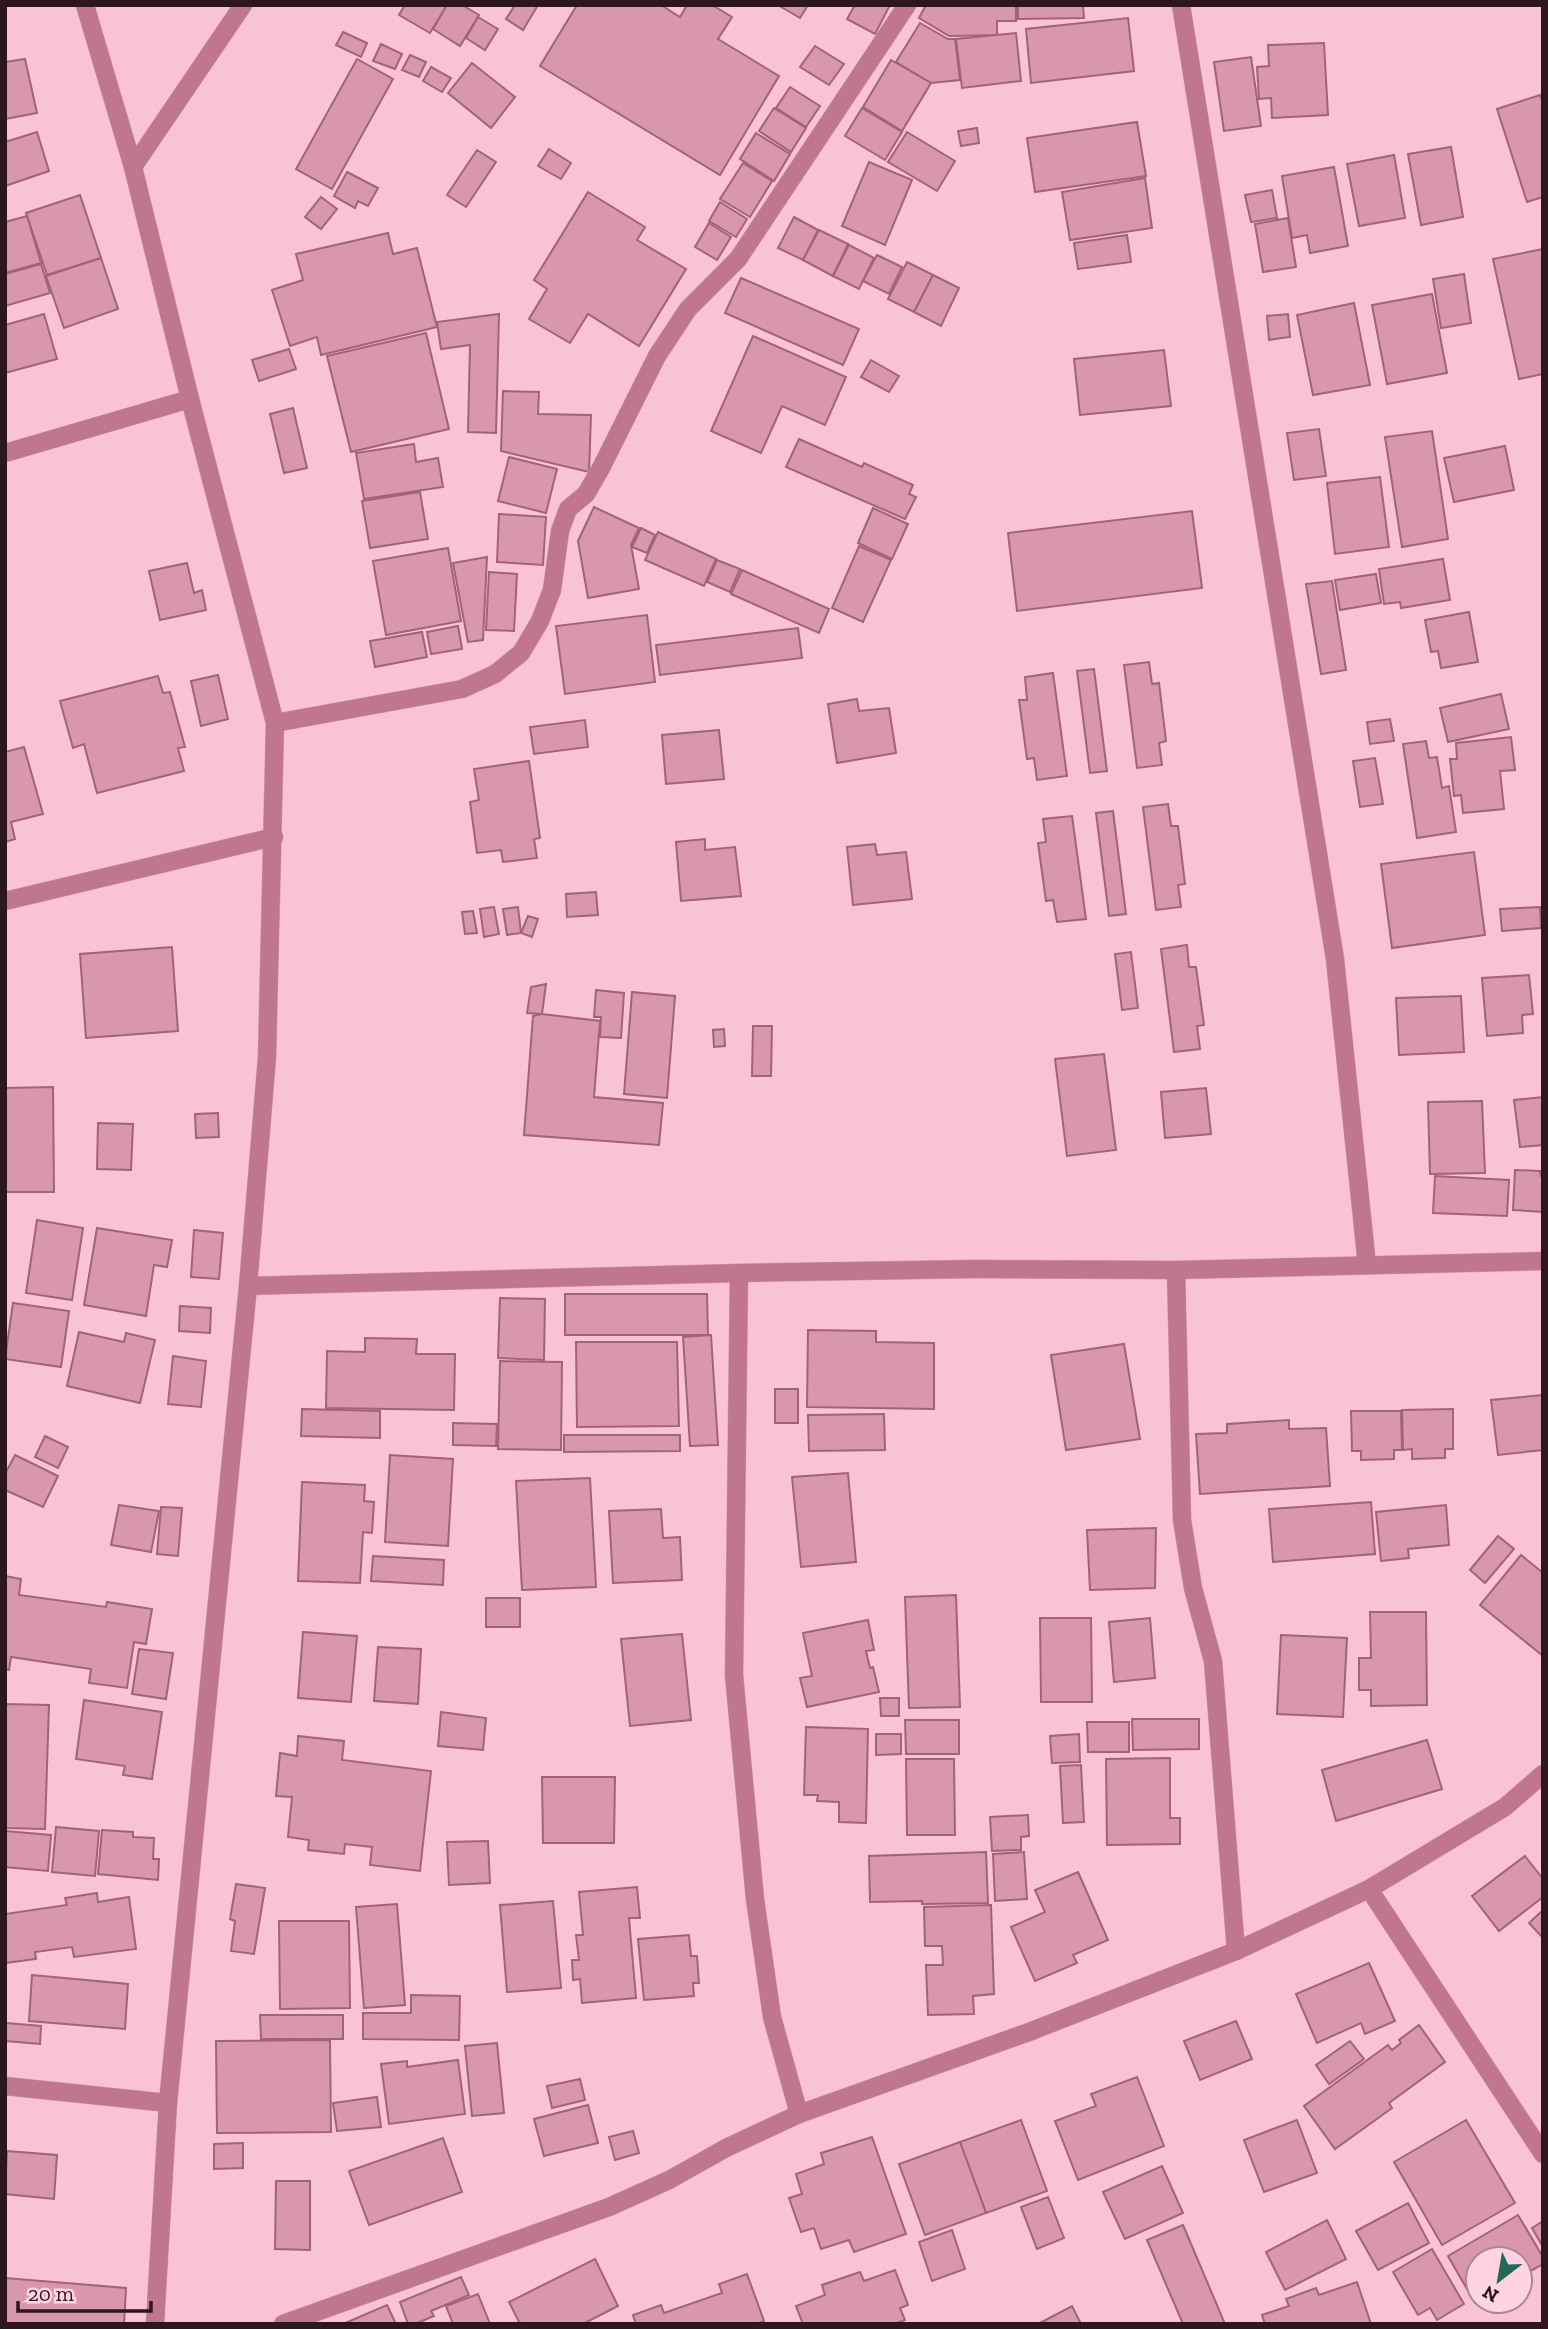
<svg xmlns="http://www.w3.org/2000/svg" width="1548" height="2329" font-family="'Zilla Slab',serif">
<style>
.building{fill:#d997ae;stroke:#a1637a;stroke-width:2}
.lines{fill:none;stroke-linecap:round;stroke-linejoin:round}
.minor-casing{stroke:#d1a0b1;stroke-width:19}
.tertiary-casing{stroke:#d1a0b1;stroke-width:19}
.minor{stroke:#c07591;stroke-width:18}
.tertiary{stroke:#c07591;stroke-width:18}
</style>
<rect width="100%" height="100%" fill="#fac3d5"/>
<g class="building">
<path d="M405 5H447L430 33 399 15Z"/>
<path d="M447 5H462L479 15 460 46 433 29Z"/>
<path d="M515 5H538L523 30 506 19Z"/>
<path d="M577 5H661L680 17 687 5H712L732 17 718 39 779 76 720 175 540 66Z"/>
<path d="M778 5H808L800 18Z"/>
<path d="M855 5H890L875 34 847 19Z"/>
<path d="M926 5H1016V21H997V35L949 36 919 18Z"/>
<path d="M1018 5H1083L1084 18 1018 19Z"/>
<path d="M478 17 498 29 485 50 466 38Z"/>
<path d="M1128 18 1134 71 1031 83 1026 29Z"/>
<path d="M920 23 948 39H955L960 80 931 83 896 62Z"/>
<path d="M343 32 367 43 361 57 336 45Z"/>
<path d="M1016 33 1021 81 962 88 956 39Z"/>
<path d="M1324 43 1328 115 1272 118 1271 98 1259 99 1257 67 1269 66 1268 45Z"/>
<path d="M381 44 402 54 395 69 373 61Z"/>
<path d="M815 46 844 64 829 85 800 67Z"/>
<path d="M410 55 426 62 419 77 402 70Z"/>
<path d="M1251 57 1261 126 1224 131 1214 62Z"/>
<path d="M25 59 37 113 5 119V62Z"/>
<path d="M357 59 393 79 332 189 296 169Z"/>
<path d="M891 60 931 83 902 131 863 107Z"/>
<path d="M472 63 515 97 491 128 448 93Z"/>
<path d="M431 67 451 78 442 92 423 81Z"/>
<path d="M790 87 820 106 806 127 776 108Z"/>
<path d="M1540 95 1543 103V197L1527 202 1497 109Z"/>
<path d="M774 108 806 128 791 152 759 131Z"/>
<path d="M862 108 902 132 885 160 845 136Z"/>
<path d="M1137 122 1146 176 1035 192 1027 138Z"/>
<path d="M977 128 979 143 961 146 958 131Z"/>
<path d="M37 132 49 171 5 186V142Z"/>
<path d="M907 132 955 161 937 191 888 162Z"/>
<path d="M756 133 790 154 774 181 740 159Z"/>
<path d="M1451 147 1463 217 1421 225 1408 154Z"/>
<path d="M549 149 571 163 561 179 538 166Z"/>
<path d="M477 150 496 162 466 207 447 195Z"/>
<path d="M1394 155 1405 218 1359 226 1347 164Z"/>
<path d="M869 162 912 180 885 245 842 226Z"/>
<path d="M743 163 772 181 750 217 720 199Z"/>
<path d="M1334 167 1348 246 1310 253 1307 235 1292 238 1282 176Z"/>
<path d="M347 172 378 188 368 206 358 201 355 208 334 196Z"/>
<path d="M1145 178 1152 228 1070 240 1062 192Z"/>
<path d="M1272 190 1277 218 1251 222 1245 195Z"/>
<path d="M588 192 645 227 637 240 686 269 639 346 588 314 570 343 529 319 547 289 534 280Z"/>
<path d="M80 195 101 258 47 275 26 213Z"/>
<path d="M321 197 337 209 321 229 305 217Z"/>
<path d="M720 202 747 219 736 237 709 221Z"/>
<path d="M27 216 41 263 5 273V222Z"/>
<path d="M794 217 818 230 803 260 778 248Z"/>
<path d="M1288 218 1296 267 1263 272 1255 224Z"/>
<path d="M709 223 731 237 717 260 695 247Z"/>
<path d="M819 230 848 244 833 276 803 260Z"/>
<path d="M388 233 393 254 417 248 437 327 321 355 317 337 290 346 272 290 303 280 296 254Z"/>
<path d="M1127 235 1131 262 1078 269 1074 243Z"/>
<path d="M849 245 874 258 859 289 833 276Z"/>
<path d="M1543 249V374L1519 379 1493 259Z"/>
<path d="M877 255 902 267 889 294 863 281Z"/>
<path d="M101 258 118 309 64 328 46 276Z"/>
<path d="M907 262 933 275 914 312 888 299Z"/>
<path d="M41 264 50 293 5 306V274Z"/>
<path d="M1464 274 1471 323 1441 328 1433 279Z"/>
<path d="M933 275 959 288 941 326 914 312Z"/>
<path d="M741 278 859 329 843 365 725 313Z"/>
<path d="M1432 294 1447 373 1387 384 1372 305Z"/>
<path d="M1354 303 1370 385 1313 395 1297 315Z"/>
<path d="M44 314 57 359 5 373V325Z"/>
<path d="M499 314 496 433 468 432 470 345 441 349 437 322Z"/>
<path d="M1288 314 1290 337 1269 340 1267 316Z"/>
<path d="M426 333 449 429 351 452 327 356Z"/>
<path d="M753 336 846 377 825 425 782 406 761 453 711 431Z"/>
<path d="M289 349 296 369 259 381 252 360Z"/>
<path d="M1164 350 1171 406 1080 415 1074 359Z"/>
<path d="M871 360 899 376 889 392 861 377Z"/>
<path d="M503 391 539 392 538 414 591 415 589 472 501 451Z"/>
<path d="M293 408 307 468 284 473 270 414Z"/>
<path d="M1319 429 1326 476 1294 480 1287 433Z"/>
<path d="M1432 431 1448 539 1402 547 1385 437Z"/>
<path d="M799 439 862 467 864 463 913 485 909 494 916 497 905 519 786 467Z"/>
<path d="M414 444 416 462 438 458 443 487 364 499 356 453Z"/>
<path d="M1505 446 1514 490 1454 502 1444 458Z"/>
<path d="M509 457 557 469 546 513 498 501Z"/>
<path d="M1380 477 1389 547 1335 554 1327 483Z"/>
<path d="M420 492 428 539 370 548 362 501Z"/>
<path d="M594 507 639 528 631 545 639 589 588 598 578 541Z"/>
<path d="M873 508 908 524 892 559 858 543Z"/>
<path d="M1192 511 1202 588 1017 611 1008 533Z"/>
<path d="M499 514 546 517 543 565 497 562Z"/>
<path d="M641 528 655 535 647 553 632 547Z"/>
<path d="M658 532 716 559 704 586 645 560Z"/>
<path d="M859 546 891 560 863 622 832 608Z"/>
<path d="M448 548 461 621 386 635 373 561Z"/>
<path d="M487 557 483 640 468 642 453 563Z"/>
<path d="M1443 559 1450 600 1401 608 1400 602 1384 604 1379 569Z"/>
<path d="M717 560 740 569 730 592 707 582Z"/>
<path d="M187 563 194 593 202 590 206 610 160 620 149 571Z"/>
<path d="M742 570 829 609 819 633 731 594Z"/>
<path d="M489 572 517 574 514 631 486 630Z"/>
<path d="M1376 574 1381 603 1340 610 1335 580Z"/>
<path d="M1332 581 1346 670 1321 674 1306 584Z"/>
<path d="M1469 612 1478 662 1441 668 1438 651 1431 652 1425 620Z"/>
<path d="M647 615 655 682 565 694 556 626Z"/>
<path d="M458 626 462 649 431 654 427 632Z"/>
<path d="M798 628 802 658 660 675 656 645Z"/>
<path d="M422 632 427 657 375 667 370 641Z"/>
<path d="M1149 662 1152 684 1159 683 1166 741 1159 743 1162 765 1137 768 1124 665Z"/>
<path d="M1094 669 1107 771 1090 773 1077 671Z"/>
<path d="M1053 673 1067 776 1037 780 1034 758 1027 759 1019 700H1027L1025 677Z"/>
<path d="M218 675 228 719 201 726 191 681Z"/>
<path d="M158 676 163 693 170 692 185 747 178 748 184 771 97 793 84 744 73 748 60 701Z"/>
<path d="M1501 694 1509 729 1448 742 1440 708Z"/>
<path d="M857 699 859 711 889 708 896 753 837 763 828 704Z"/>
<path d="M1390 719 1394 741 1370 744 1367 722Z"/>
<path d="M585 720 588 747 534 754 530 727Z"/>
<path d="M719 730 724 779 666 784 662 735Z"/>
<path d="M1511 737 1515 770 1500 771 1504 809 1463 813 1461 795 1454 796 1450 759H1457L1456 743Z"/>
<path d="M1426 741 1429 758 1437 757 1442 788 1449 786 1456 832 1417 838 1403 744Z"/>
<path d="M24 747 43 814 11 822 15 839 5 842V752Z"/>
<path d="M1375 758 1383 804 1360 807 1353 761Z"/>
<path d="M529 761 540 838 534 839 537 858 503 862 501 850 477 853 470 802 479 800 474 769Z"/>
<path d="M1168 804 1171 826H1178L1185 884 1178 885 1181 907 1156 910 1143 807Z"/>
<path d="M1113 811 1126 914 1109 916 1096 813Z"/>
<path d="M1072 816 1086 919 1057 922 1053 900 1046 901 1038 843 1046 842 1043 819Z"/>
<path d="M705 839V850L735 847 741 896 681 901 676 842Z"/>
<path d="M875 844 877 855 906 852 912 899 853 905 847 847Z"/>
<path d="M1474 852 1485 935 1392 948 1381 864Z"/>
<path d="M596 892 598 915 567 917 566 894Z"/>
<path d="M494 907 499 934 484 937 480 909Z"/>
<path d="M518 907 521 933 507 935 503 909Z"/>
<path d="M1540 907 1541 928 1502 931 1500 909Z"/>
<path d="M473 911 477 933 465 934 462 912Z"/>
<path d="M528 916 538 919 532 937 521 933Z"/>
<path d="M1187 945 1189 967H1196L1204 1025 1197 1026 1200 1049 1174 1052 1161 949Z"/>
<path d="M172 947 178 1031 86 1038 80 954Z"/>
<path d="M1131 952 1138 1008 1122 1010 1115 954Z"/>
<path d="M1529 975 1533 1014 1522 1015 1523 1033 1487 1036 1482 978Z"/>
<path d="M546 984 542 1014 527 1013 531 987Z"/>
<path d="M596 990 624 993 621 1038 600 1037 601 1017H594Z"/>
<path d="M632 992 675 996 667 1098 624 1094Z"/>
<path d="M1461 996 1464 1052 1399 1055 1396 998Z"/>
<path d="M542 1014 600 1021 594 1097 663 1103 659 1145 524 1135 533 1016Z"/>
<path d="M753 1026H772L771 1076H752Z"/>
<path d="M724 1029 725 1046 714 1047 713 1030Z"/>
<path d="M1104 1054 1116 1150 1067 1156 1055 1059Z"/>
<path d="M53 1087 54 1192H5V1088Z"/>
<path d="M1206 1088 1211 1134 1165 1138 1161 1092Z"/>
<path d="M1543 1097V1145L1520 1147 1514 1100Z"/>
<path d="M1482 1101 1485 1173 1430 1174 1428 1102Z"/>
<path d="M218 1113 219 1137 196 1138 195 1114Z"/>
<path d="M98 1123 133 1124 131 1170 97 1169Z"/>
<path d="M1515 1170 1540 1171 1541 1176H1543V1212L1513 1210Z"/>
<path d="M1435 1176 1509 1180 1507 1216 1433 1213Z"/>
<path d="M37 1220 83 1228 72 1300 26 1293Z"/>
<path d="M97 1228 172 1240 167 1267 154 1265 146 1316 84 1305Z"/>
<path d="M194 1230 223 1233 219 1279 191 1277Z"/>
<path d="M565 1294H707L708 1335H565Z"/>
<path d="M500 1298 545 1299 544 1360 498 1358Z"/>
<path d="M13 1303 69 1311 61 1367 5 1359Z"/>
<path d="M180 1306 211 1308 210 1333 179 1331Z"/>
<path d="M808 1330 876 1331V1342L934 1343V1409L807 1407Z"/>
<path d="M79 1332 124 1342 126 1333 155 1340 140 1403 67 1386Z"/>
<path d="M711 1335 718 1445 690 1446 683 1337Z"/>
<path d="M365 1338 417 1339 416 1354H455L454 1410 326 1408 327 1351 365 1352Z"/>
<path d="M576 1342H677L679 1426 577 1427Z"/>
<path d="M1124 1344 1140 1439 1066 1450 1051 1355Z"/>
<path d="M173 1356 206 1361 201 1407 168 1404Z"/>
<path d="M500 1361 562 1362 561 1450 498 1449Z"/>
<rect x="775" y="1389" width="23" height="34"/>
<path d="M1543 1395V1450L1498 1455 1491 1400Z"/>
<path d="M302 1409 380 1411V1438L301 1436Z"/>
<path d="M1453 1409V1449H1445V1458L1412 1459V1449L1403 1450 1402 1410Z"/>
<path d="M1351 1411H1401L1402 1450H1394V1459L1361 1460V1451H1352Z"/>
<path d="M884 1414 885 1450 809 1451 808 1415Z"/>
<path d="M1289 1420V1429L1326 1428 1330 1486 1200 1494 1196 1434 1227 1433V1424Z"/>
<path d="M453 1423 497 1424 496 1446 453 1445Z"/>
<path d="M564 1435H680V1451L564 1452Z"/>
<path d="M45 1436 68 1447 58 1468 35 1457Z"/>
<path d="M15 1455 58 1476 43 1507 5 1490V1474Z"/>
<path d="M390 1455 453 1459 448 1546 385 1542Z"/>
<path d="M848 1473 856 1562 801 1567 792 1477Z"/>
<path d="M590 1478 596 1587 522 1590 516 1481Z"/>
<path d="M302 1482 365 1485 364 1501 374 1502 372 1533 363 1532 360 1583 298 1581Z"/>
<path d="M1371 1502 1375 1554 1273 1562 1269 1509Z"/>
<path d="M119 1505 159 1511 151 1552 111 1545Z"/>
<path d="M1446 1505 1449 1545 1408 1549 1409 1558 1381 1561 1376 1512Z"/>
<path d="M161 1507 182 1508 178 1556 157 1554Z"/>
<path d="M661 1509 663 1538 680 1537 682 1580 613 1583 609 1511Z"/>
<path d="M1156 1528 1155 1588 1090 1590 1087 1530Z"/>
<path d="M1498 1536 1514 1549 1485 1583 1470 1570Z"/>
<path d="M1521 1555 1543 1573V1656L1480 1605Z"/>
<path d="M373 1556 444 1560 443 1585 371 1581Z"/>
<path d="M5 1576 21 1579 19 1595 106 1607 107 1602 152 1609 146 1644 134 1642 127 1688 89 1683 91 1669 11 1657 9 1670 5 1669Z"/>
<path d="M956 1595 960 1707 909 1708 905 1597Z"/>
<rect x="486" y="1598" width="34" height="29"/>
<path d="M1370 1612H1426L1427 1705 1371 1706V1690H1359V1658H1371Z"/>
<path d="M1040 1618H1091L1092 1702H1041Z"/>
<path d="M1150 1618 1155 1678 1114 1682 1109 1622Z"/>
<path d="M868 1620 874 1650 866 1651 870 1668 873 1667 879 1692 807 1707 800 1678 812 1676 803 1633Z"/>
<path d="M303 1632 357 1636 351 1702 298 1698Z"/>
<path d="M682 1634 691 1720 630 1726 621 1639Z"/>
<path d="M1281 1635 1347 1638 1343 1717 1277 1714Z"/>
<path d="M378 1647 421 1649 418 1704 374 1701Z"/>
<path d="M139 1649 173 1653 166 1699 132 1694Z"/>
<path d="M880 1698H899V1716H881Z"/>
<path d="M84 1700 162 1712 152 1779 123 1775 125 1766 76 1759Z"/>
<path d="M5 1704 49 1705 45 1829 5 1828Z"/>
<path d="M441 1712 486 1718 483 1750 438 1746Z"/>
<path d="M1132 1719H1199V1749L1133 1750Z"/>
<path d="M905 1720H959V1754H906Z"/>
<path d="M1087 1722H1129V1752H1088Z"/>
<path d="M806 1727 868 1729 866 1823 839 1822V1802L817 1801 818 1795H804Z"/>
<path d="M876 1734H901V1754L876 1755Z"/>
<path d="M1079 1734 1080 1762 1052 1763 1050 1736Z"/>
<path d="M298 1736 344 1741 342 1760 431 1771 420 1871 370 1865 372 1847 345 1844 344 1854 308 1850 309 1840 288 1837 292 1797 276 1796 280 1753 297 1756Z"/>
<path d="M1427 1740 1442 1789 1336 1821 1322 1770Z"/>
<path d="M1170 1758V1818H1180V1844L1107 1845 1106 1759Z"/>
<path d="M906 1759H954L955 1835H907Z"/>
<path d="M1081 1765 1084 1822 1063 1823 1060 1766Z"/>
<path d="M542 1777H615L614 1843H543Z"/>
<path d="M1028 1815 1029 1836 1021 1837V1850L992 1851 990 1817Z"/>
<path d="M56 1827 99 1831 95 1876 52 1872Z"/>
<path d="M102 1830 133 1832V1837L154 1838 153 1859H159L158 1880 98 1874Z"/>
<path d="M5 1831 51 1835 48 1871 5 1867Z"/>
<path d="M488 1841 490 1883 449 1885 447 1842Z"/>
<path d="M986 1852 988 1903 922 1904V1901L870 1902 869 1856Z"/>
<path d="M1024 1852 1027 1899 995 1901 993 1854Z"/>
<path d="M1525 1856 1543 1879V1897L1499 1931 1472 1896Z"/>
<path d="M1078 1872 1108 1940 1073 1955 1077 1963 1035 1981 1011 1927 1045 1912 1035 1890Z"/>
<path d="M236 1884 265 1888 254 1954 231 1951 235 1921 230 1919Z"/>
<path d="M637 1887 640 1918H629L636 1998 582 2003 580 1979 573 1980 572 1960H579L576 1935H583L579 1892Z"/>
<path d="M97 1893 98 1902 129 1897 136 1949 74 1957 72 1947 35 1952 36 1959 5 1963V1914L67 1905 65 1898Z"/>
<path d="M553 1901 561 1988 507 1992 500 1905Z"/>
<path d="M397 1904 405 2005 364 2008 356 1907Z"/>
<path d="M991 1905 994 1994 973 1996 974 2014 928 2015 926 1965H943L942 1946H925L924 1907Z"/>
<path d="M1543 1910V1938L1529 1923Z"/>
<path d="M279 1921H349L350 2008 280 2009Z"/>
<path d="M689 1935 691 1956H697L699 1983H693L694 1996 644 2000 638 1939Z"/>
<path d="M1369 1963 1395 2021 1365 2034 1361 2023 1317 2043 1296 1994Z"/>
<path d="M32 1975 128 1984 125 2029 29 2021Z"/>
<path d="M411 1995 460 1996 459 2040 363 2039V2013H411Z"/>
<path d="M260 2015H343V2039H261Z"/>
<path d="M1236 2021 1252 2059 1200 2080 1184 2041Z"/>
<path d="M6 2023 41 2026 40 2044 5 2041Z"/>
<path d="M1419 2025 1445 2062 1389 2103 1392 2108 1335 2149 1304 2106 1388 2045 1392 2050 1401 2043 1399 2040Z"/>
<path d="M330 2040 331 2132 217 2133 216 2041Z"/>
<path d="M1350 2041 1364 2059 1329 2084 1316 2065Z"/>
<path d="M497 2043 504 2113 472 2116 465 2046Z"/>
<path d="M458 2060 465 2114 389 2124 381 2064 407 2061V2067Z"/>
<path d="M1137 2077 1164 2146 1078 2180 1055 2121 1096 2106 1091 2094Z"/>
<path d="M580 2079 585 2100 552 2108 547 2086Z"/>
<path d="M377 2097 381 2127 337 2131 333 2103Z"/>
<path d="M588 2105 598 2143 544 2156 534 2119Z"/>
<path d="M1021 2120 1047 2191 986 2213 960 2142Z"/>
<path d="M1297 2120 1317 2173 1264 2192 1244 2140Z"/>
<path d="M1466 2120 1515 2203 1442 2245 1394 2162Z"/>
<path d="M633 2131 639 2153 615 2160 609 2137Z"/>
<path d="M872 2137 906 2234 854 2252 849 2240 821 2249 814 2228 801 2232 789 2198 802 2194 796 2174 824 2164 821 2153Z"/>
<path d="M443 2138 462 2192 369 2225 349 2171Z"/>
<path d="M960 2142 986 2213 925 2235 899 2164Z"/>
<path d="M243 2143V2168L214 2169V2144Z"/>
<path d="M7 2151 57 2155 54 2199 5 2194Z"/>
<path d="M1162 2166 1183 2213 1125 2239 1103 2192Z"/>
<path d="M276 2181H310V2250L275 2249Z"/>
<path d="M1048 2197 1064 2238 1037 2249 1021 2207Z"/>
<path d="M1408 2203 1429 2243 1378 2270 1356 2231Z"/>
<path d="M1518 2215 1543 2257V2264L1520 2277V2259H1478L1480 2301 1475 2303 1448 2256Z"/>
<path d="M1327 2220 1346 2259 1285 2290 1266 2252Z"/>
<path d="M1543 2221V2247L1532 2228Z"/>
<path d="M1183 2225 1225 2324H1183L1147 2240Z"/>
<path d="M952 2230 965 2269 932 2281 919 2242Z"/>
<path d="M1432 2249 1464 2304 1437 2320 1430 2308 1418 2315 1393 2272Z"/>
<path d="M595 2259 618 2306 583 2324H520L509 2302Z"/>
<path d="M895 2270 908 2305 900 2308 905 2320 894 2324H803L796 2306 825 2295 822 2285 860 2272 864 2281Z"/>
<path d="M747 2274 764 2321 757 2324H636L633 2315 661 2305 664 2313 722 2293 719 2284Z"/>
<path d="M461 2277 469 2295 431 2311 434 2316 415 2324H408L400 2302Z"/>
<path d="M5 2278 126 2288 124 2324H5Z"/>
<path d="M1357 2282 1371 2324H1265L1262 2315 1289 2306 1286 2299 1316 2288 1319 2295Z"/>
<path d="M478 2294 490 2324H453L446 2306Z"/>
<path d="M387 2305 396 2324H343Z"/>
<path d="M1072 2306 1081 2324H1038Z"/>
</g>
<g class="lines">
<g class="minor-casing">
<g id="minor">
<path d="M1181 5 1335 959 1367 1265"/>
<path d="M133 167 243 5"/>
<path d="M5 453 190 399"/>
<path d="M275 723 462 689 495 674 521 653 540 621 552 590 560 531 568 509 586 494 601 468 657 356 688 309 738 259 907 5"/>
<path d="M5 901 274 837"/>
<path d="M1176 1270 1182 1520 1193 1588 1213 1661 1236 1951"/>
<path d="M739 1273 734 1675 755 1899 772 2017 799 2114"/>
<path d="M248 1286 739 1273 974 1269 1176 1270 1543 1261"/>
<path d="M1369 1889 1543 2154"/>
<path d="M155 2324 168 2103"/>
<path d="M283 2324 609 2207 669 2180 726 2148 799 2114 1029 2032 1236 1951 1369 1889 1505 1807 1543 1774"/>
</g>
</g>
<g class="tertiary-casing">
<path id="tertiary" d="M5 2086 168 2103 248 1286 267 1057 275 723 190 399 133 167 85 5"/>
</g>
<use href="#minor" class="minor"/>
<use href="#tertiary" class="tertiary"/>
</g>
<rect width="1548" height="2329" fill="none" stroke="#2e161f" stroke-width="14"/>
<g transform="translate(1499 2280) rotate(211)"><circle r="33" fill="#ffd4e2" stroke="#ab8894" stroke-width="2"/>
<path d="M0-5L12 26L0 18L-12 26Z" fill="#246859"/>
<text y="-10" font-size="19" font-weight="bold" text-anchor="middle" fill="#2e161f">N</text>
</g>
<path d="M18 2301v10h133v-10" fill="none" stroke="#2e161f" stroke-width="3.5"/>
<text x="28" y="2301" font-size="21" fill="#2e161f" stroke="#ffd4e2" stroke-width="5" paint-order="stroke">20 m</text>
</svg>
